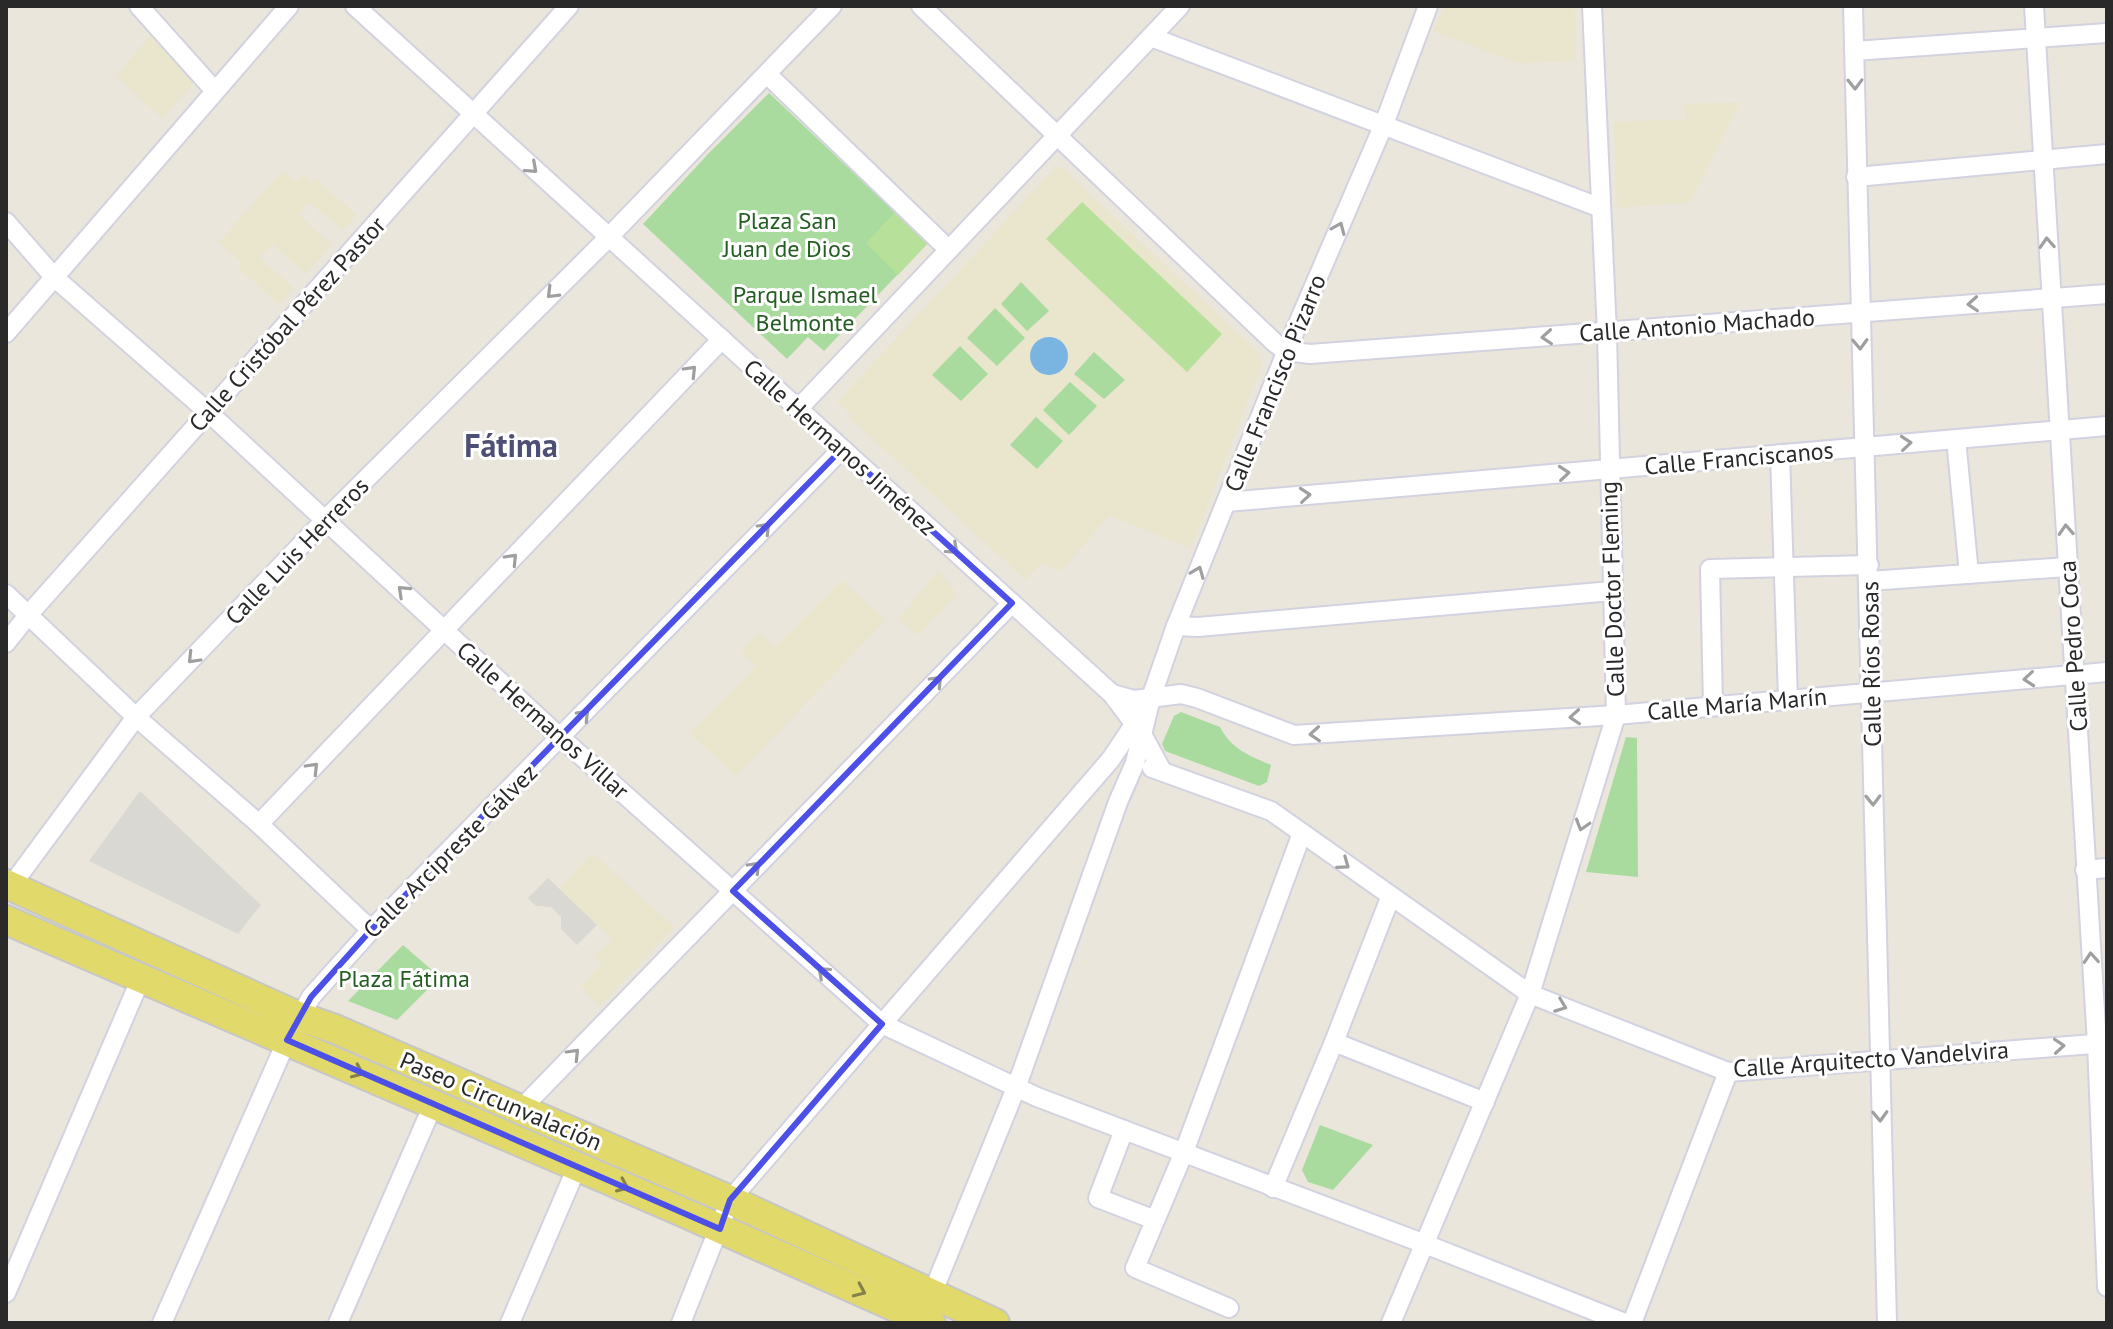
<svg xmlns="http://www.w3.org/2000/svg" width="2113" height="1329" font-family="'PT Sans',sans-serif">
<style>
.education{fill:#eae5cd}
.green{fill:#a9db9e}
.pitch{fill:#b7e19b}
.plaza{fill:#dad8d2}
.water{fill:#7ab4e1}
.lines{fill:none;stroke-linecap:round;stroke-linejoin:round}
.street-casing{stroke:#d2d2e0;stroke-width:22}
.primary-casing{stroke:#c7c7c7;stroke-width:32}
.street{stroke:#fff;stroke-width:18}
.primary{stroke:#e1d96a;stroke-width:28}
.oneway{stroke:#9f9f9f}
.oneway2{stroke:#85814a}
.marked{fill:none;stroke:#4d50e6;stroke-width:6;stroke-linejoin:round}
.labels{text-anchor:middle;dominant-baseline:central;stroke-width:6;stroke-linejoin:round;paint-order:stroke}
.park-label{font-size:24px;fill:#245d21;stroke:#fff}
.street-label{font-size:24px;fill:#292929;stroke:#fff}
.district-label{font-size:32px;font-weight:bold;fill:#4e4f74;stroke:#fff}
</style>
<rect width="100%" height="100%" fill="#eae6dc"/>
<g class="education">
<path d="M1444 6H1575L1576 61 1518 63 1433 31Z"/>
<path d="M154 32 192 75V85L162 118 116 75Z"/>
<path d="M1741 102 1691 202 1617 208 1614 122 1687 119 1684 104Z"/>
<path d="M1060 166 1259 353 1262 364 1191 548 1109 516 1061 571 1041 563 1026 580 850 418 851 415 837 402 1055 168Z"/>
<path d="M283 171 295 182 304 175 312 182 316 179 357 215 343 230 308 202 299 215 332 245 306 274 272 244 260 258 294 288 279 304 238 268 241 262 219 242Z"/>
<path d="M938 571 958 595 918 635 899 619Z"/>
<path d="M842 580 886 620 736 776 690 733 757 666 740 651 759 633 775 647Z"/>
<path d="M592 853 675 927 600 1006 580 986 602 964 595 957 612 939 559 889Z"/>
</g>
<g class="green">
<path d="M769 93 928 243 824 351 808 337 787 359 643 224 710 152Z"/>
<path d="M1021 282 1049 311 1027 331 1001 304Z"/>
<path d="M995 308 1025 338 997 366 967 338Z"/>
<path d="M960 346 988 374 961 401 932 375Z"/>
<path d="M1094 352 1125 380 1104 399 1074 374Z"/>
<path d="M1070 382 1097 406 1069 435 1043 410Z"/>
<path d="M1036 417 1063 441 1037 469 1010 445Z"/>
<path d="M1181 712 1220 727C1231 749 1250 756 1271 765L1267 782 1259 786 1165 751 1162 744 1174 716Z"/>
<path d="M1626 737 1637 738 1638 877 1586 872Z"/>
<path d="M403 945 440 977 397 1020 348 1001Z"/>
<path d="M336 1044 692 1198 690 1201 334 1047Z"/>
<path d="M1320 1125 1373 1145 1333 1190 1308 1182 1302 1170Z"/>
</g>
<g class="pitch">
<path d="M1082 202 1222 334 1187 372 1046 239Z"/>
<path d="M895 212 928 243 898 275 866 243Z"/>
</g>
<g class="plaza">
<path d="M140 791 261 905 238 934 89 861Z"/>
<path d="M548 878 597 925 577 945 561 929V917L551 907 536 906 528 898Z"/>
</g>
<circle class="water" cx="1049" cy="356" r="19"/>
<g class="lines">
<g class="street-casing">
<g id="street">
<path d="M139 6 215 91"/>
<path d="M355 6 1112 694 1142 734 1162 771"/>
<path d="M921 6 1275 343 1286 351 1310 354 2107 294"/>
<path d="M1853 6 1887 1323"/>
<path d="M2034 6 2097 1044 2107 1287"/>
<path d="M1151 37 1601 208"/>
<path d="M1854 51 2107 33"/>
<path d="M767 74 948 249"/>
<path d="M1856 177 2107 154"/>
<path d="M6 222 55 278 208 412 550 728 882 1024 1037 1097 1425 1244 1625 1323"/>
<path d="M6 333 289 6"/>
<path d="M798 409 1180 6"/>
<path d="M1956 439 1969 574"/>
<path d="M1780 454 1788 699"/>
<path d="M1227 502 2107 426"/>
<path d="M1869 581 2067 567"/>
<path d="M6 594 136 717 259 824 371 930"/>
<path d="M1176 626 1198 627 1612 591"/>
<path d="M6 643 29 614 569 6"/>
<path d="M1112 694 1134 700 1181 694 1197 698 1294 735 1616 715 2107 672"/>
<path d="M1713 706 1710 569 1869 565"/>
<path d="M1152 768 1271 811 1530 994 1728 1072 2107 1043"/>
<path d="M259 824 722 339"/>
<path d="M2085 870 2107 868"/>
<path d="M11 886 136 717 326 519 601 245 832 6"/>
<path d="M1334 1042 1485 1102"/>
<path d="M520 1110 1012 603"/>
<path d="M1124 1130 1098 1198 1155 1220"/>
<path d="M1273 1188 1334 1042 1390 898"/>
<path d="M6 1293 141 978"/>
<path d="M927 1300 932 1294 1016 1088 1118 802 1135 763 1151 698 1176 626 1296 328 1384 124 1428 6"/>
<path d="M1229 1308 1135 1268 1184 1152 1302 833"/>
<path d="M162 1323 287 1040 311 997 371 930 842 449"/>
<path d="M338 1323 433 1105"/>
<path d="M510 1323 577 1167"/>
<path d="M681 1323 730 1200 1111 759 1139 717"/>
<path d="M1391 1323 1530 994 1616 715 1607 333 1592 6"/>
<path d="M1632 1323 1728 1072"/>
</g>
</g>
<g class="primary-casing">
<g id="primary">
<path d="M6 884 300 1017 335 1029 730 1200 995 1323"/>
<path d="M6 920 678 1210 931 1323"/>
</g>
</g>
<use href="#street" class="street"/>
<use href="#primary" class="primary"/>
</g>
<defs><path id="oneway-chevron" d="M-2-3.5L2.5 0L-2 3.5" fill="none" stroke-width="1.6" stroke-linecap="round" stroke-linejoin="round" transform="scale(2)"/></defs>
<g class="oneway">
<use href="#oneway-chevron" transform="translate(1855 84) rotate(89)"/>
<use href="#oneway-chevron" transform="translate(532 168) rotate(42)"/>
<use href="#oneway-chevron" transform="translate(1339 228) rotate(-67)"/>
<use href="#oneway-chevron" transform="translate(2047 243) rotate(-93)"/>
<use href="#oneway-chevron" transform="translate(552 293) rotate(135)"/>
<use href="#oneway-chevron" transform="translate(1973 304) rotate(176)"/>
<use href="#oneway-chevron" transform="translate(1547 337) rotate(176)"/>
<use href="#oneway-chevron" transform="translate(1860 344) rotate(88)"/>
<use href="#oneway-chevron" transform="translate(691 371) rotate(-46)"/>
<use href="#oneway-chevron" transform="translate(1906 443) rotate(-5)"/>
<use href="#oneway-chevron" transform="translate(1564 473) rotate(-5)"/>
<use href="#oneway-chevron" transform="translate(1305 495) rotate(-5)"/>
<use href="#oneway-chevron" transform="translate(765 528) rotate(-46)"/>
<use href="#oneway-chevron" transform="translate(2066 530) rotate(-93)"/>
<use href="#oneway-chevron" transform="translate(953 549) rotate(42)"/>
<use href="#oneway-chevron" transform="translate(512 559) rotate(-46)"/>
<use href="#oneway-chevron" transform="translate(1198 572) rotate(-68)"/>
<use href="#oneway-chevron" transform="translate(403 591) rotate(-137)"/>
<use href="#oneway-chevron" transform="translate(193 658) rotate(134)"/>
<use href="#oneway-chevron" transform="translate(2029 679) rotate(175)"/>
<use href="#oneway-chevron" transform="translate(937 681) rotate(-46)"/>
<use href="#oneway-chevron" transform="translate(584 715) rotate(-46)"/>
<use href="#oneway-chevron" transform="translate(1575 717) rotate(176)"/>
<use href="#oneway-chevron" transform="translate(1315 734) rotate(176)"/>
<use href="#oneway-chevron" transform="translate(313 768) rotate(-46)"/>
<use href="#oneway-chevron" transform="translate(1873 800) rotate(89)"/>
<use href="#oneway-chevron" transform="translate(1582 825) rotate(107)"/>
<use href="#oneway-chevron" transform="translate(1344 864) rotate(36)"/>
<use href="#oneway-chevron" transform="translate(755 867) rotate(-46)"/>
<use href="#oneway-chevron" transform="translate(2091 958) rotate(-94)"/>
<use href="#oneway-chevron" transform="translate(823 972) rotate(-138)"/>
<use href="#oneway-chevron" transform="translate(1561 1006) rotate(21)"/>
<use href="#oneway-chevron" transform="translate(2059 1046) rotate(-4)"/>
<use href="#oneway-chevron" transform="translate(574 1054) rotate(-46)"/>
<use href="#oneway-chevron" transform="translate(1880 1116) rotate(88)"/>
</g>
<g class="oneway2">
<use href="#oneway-chevron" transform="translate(358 1072) rotate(24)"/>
<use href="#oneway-chevron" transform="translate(623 1186) rotate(23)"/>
<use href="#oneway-chevron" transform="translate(860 1291) rotate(24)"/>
</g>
<path class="marked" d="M842 449 1012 603 733 891 882 1024 730 1200 720 1229 287 1040 311 997 371 930Z"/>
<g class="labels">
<g class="park-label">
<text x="787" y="220">Plaza San<tspan x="787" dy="28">Juan de Dios</tspan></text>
<text x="805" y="294">Parque Ismael<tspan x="805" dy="28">Belmonte</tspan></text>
<text x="404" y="978">Plaza Fátima</text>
</g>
<g class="street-label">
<text transform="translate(287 324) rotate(-48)">Calle Cristóbal Pérez Pastor</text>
<text transform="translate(1697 325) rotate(-4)">Calle Antonio Machado</text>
<text transform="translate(1275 383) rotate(-68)">Calle Francisco Pizarro</text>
<text transform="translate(840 447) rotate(42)">Calle Hermanos Jiménez</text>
<text transform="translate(1739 458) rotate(-5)">Calle Franciscanos</text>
<text transform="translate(297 551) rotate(-46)">Calle Luis Herreros</text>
<text transform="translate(1612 589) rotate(-92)">Calle Doctor Fleming</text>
<text transform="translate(2073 646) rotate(-94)">Calle Pedro Coca</text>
<text transform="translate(1871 664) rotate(-91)">Calle Ríos Rosas</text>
<text transform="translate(1737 704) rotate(-5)">Calle María Marín</text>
<text transform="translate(543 720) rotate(42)">Calle Hermanos Villar</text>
<text transform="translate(450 851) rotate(-45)">Calle Arcipreste Gálvez</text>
<text transform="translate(1871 1059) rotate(-4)">Calle Arquitecto Vandelvira</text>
<text transform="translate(501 1101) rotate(23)">Paseo Circunvalación</text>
</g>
<g class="district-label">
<text x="511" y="445">Fátima</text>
</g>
</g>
<rect width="2113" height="1329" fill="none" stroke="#292929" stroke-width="16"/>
</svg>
